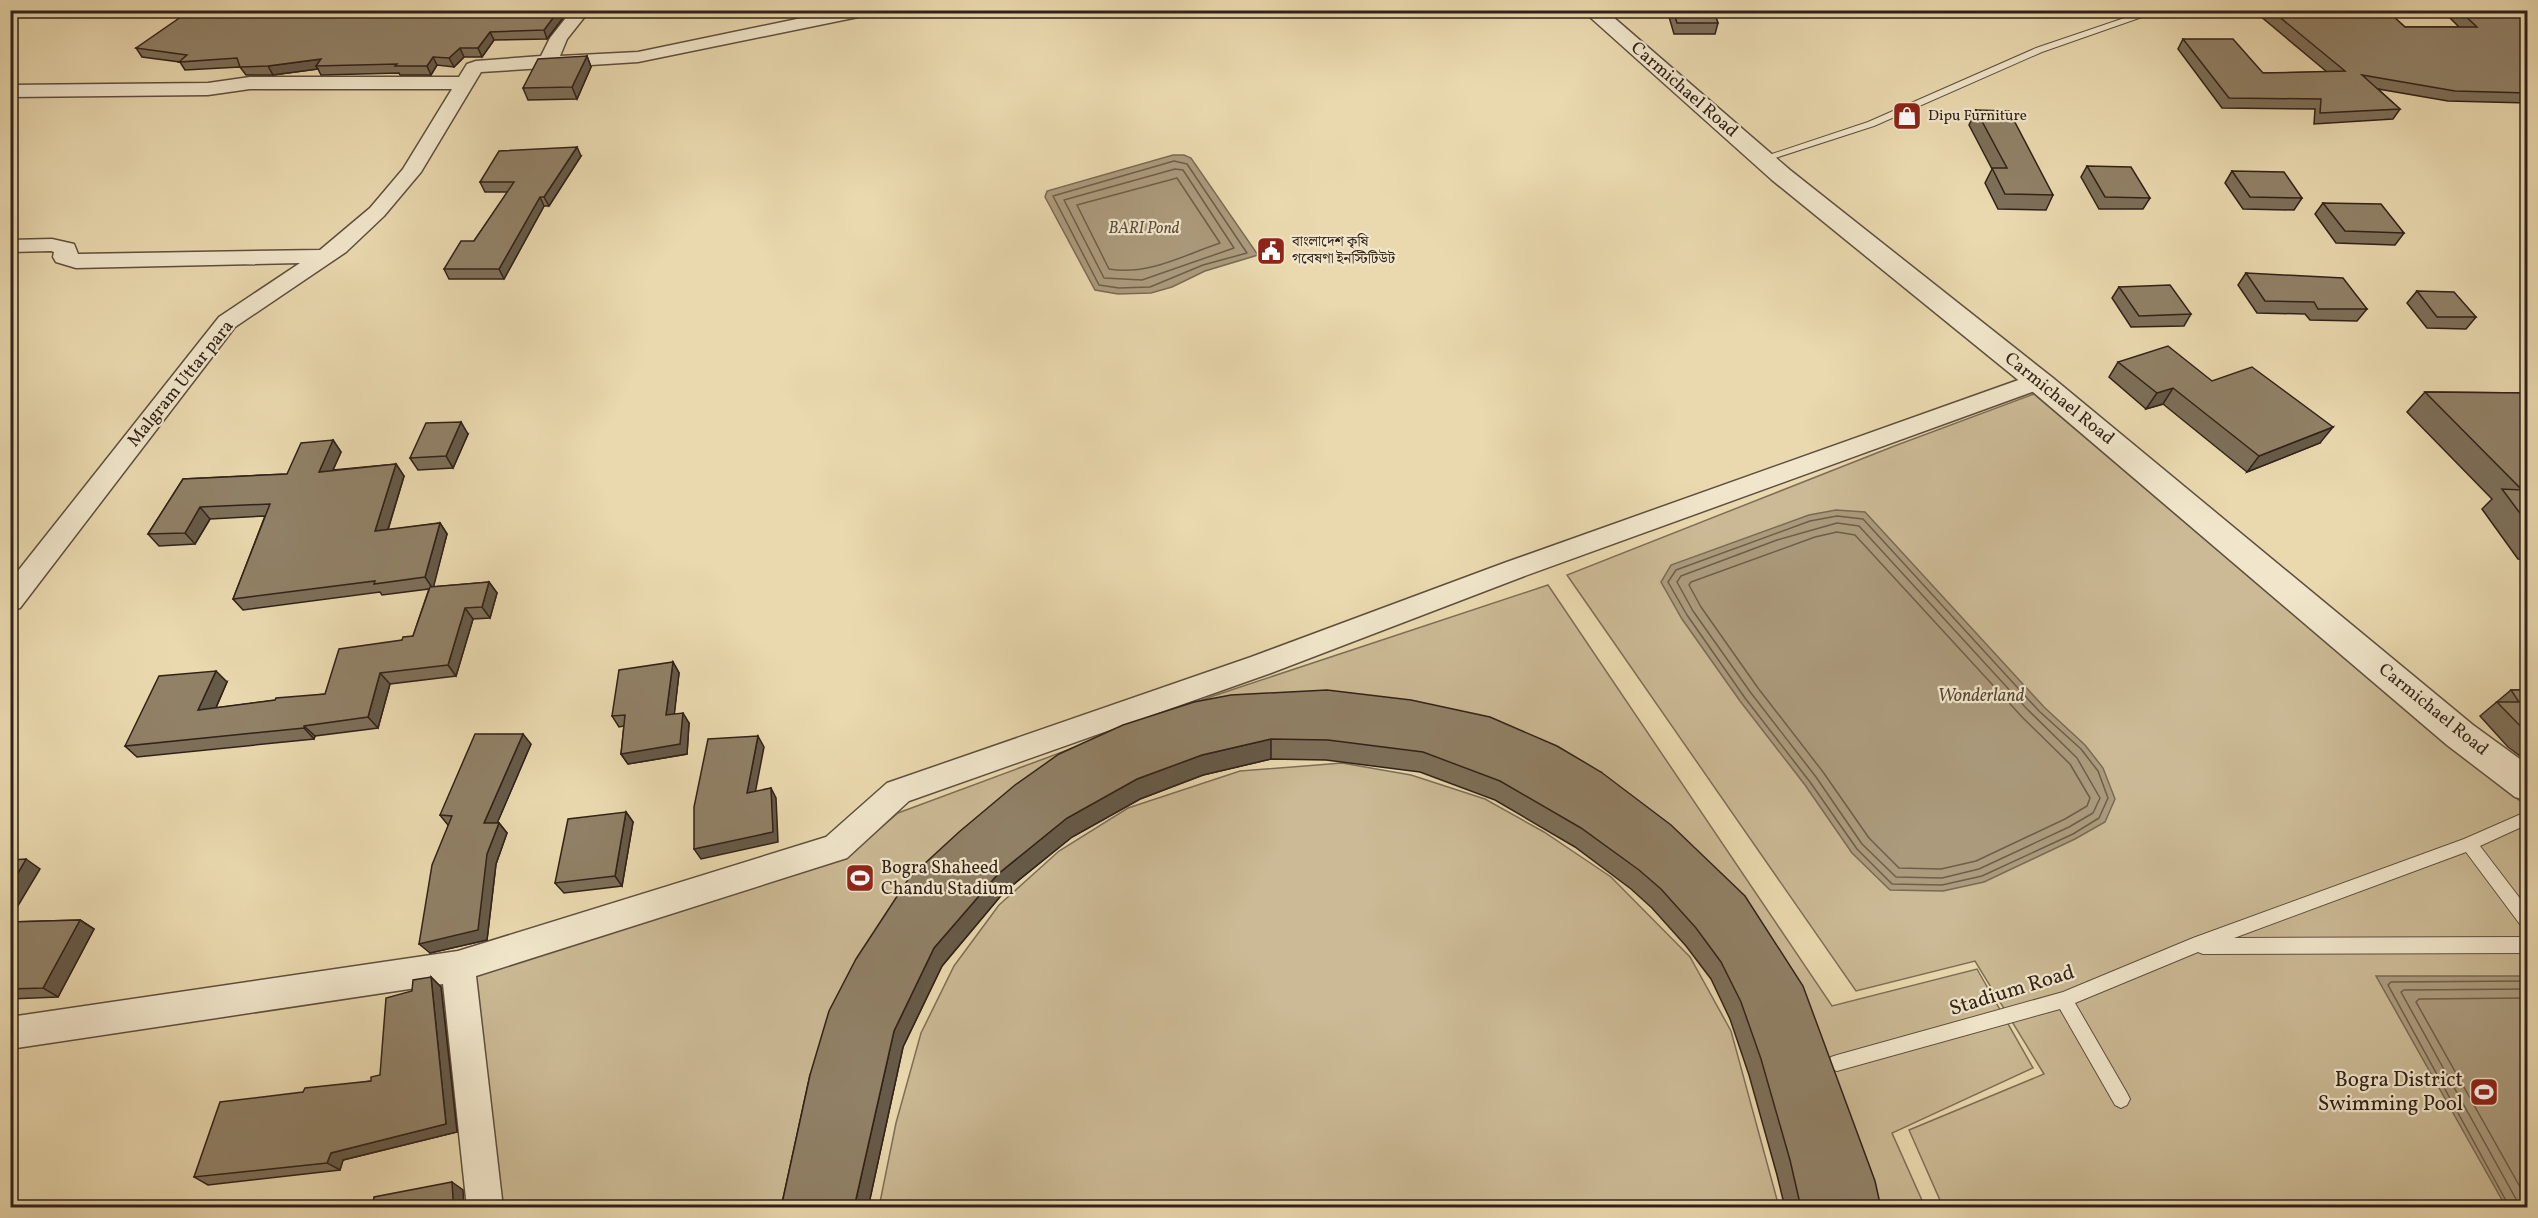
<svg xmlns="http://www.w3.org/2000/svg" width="2538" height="1218" font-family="Vollkorn,'Noto Serif Bengali',serif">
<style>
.green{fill:#cbba95;stroke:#7e6e56;stroke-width:1.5}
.water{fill:#ab9a7c;stroke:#7a6a54;stroke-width:1.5}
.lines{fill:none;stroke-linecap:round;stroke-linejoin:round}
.shore{stroke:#6e5e4a;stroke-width:1.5}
.service-casing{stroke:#5f4f3e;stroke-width:2}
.minor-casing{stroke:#5f4f3e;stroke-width:3}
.tertiary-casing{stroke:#5f4f3e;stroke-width:3}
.service{fill:#f1e6cb;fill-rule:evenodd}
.minor{fill:#f1e6cb;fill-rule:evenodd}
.tertiary{fill:#f1e6cb;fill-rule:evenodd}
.wall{fill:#7d6f59;stroke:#312118;stroke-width:1.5}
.shaded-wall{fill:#665a48;stroke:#312118;stroke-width:1.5}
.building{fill:#918167;stroke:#312118;stroke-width:1.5}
.labels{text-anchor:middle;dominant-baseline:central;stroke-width:4.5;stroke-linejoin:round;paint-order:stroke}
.far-poi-label{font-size:15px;fill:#312118;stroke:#f1e6cb;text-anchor:start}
.far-water-label{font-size:16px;font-style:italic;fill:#5c4b3b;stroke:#f1e6cb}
.street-label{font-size:18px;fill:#312118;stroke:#f1e6cb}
.park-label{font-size:18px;font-style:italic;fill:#584737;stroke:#f1e6cb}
.poi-label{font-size:18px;fill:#312118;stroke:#f1e6cb;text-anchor:start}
.near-street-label{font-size:21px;fill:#312118;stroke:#f1e6cb}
.near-poi-label{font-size:21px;fill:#312118;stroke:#f1e6cb;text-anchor:end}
</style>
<rect width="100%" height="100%" fill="#ead9af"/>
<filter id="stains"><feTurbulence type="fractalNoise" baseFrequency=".00333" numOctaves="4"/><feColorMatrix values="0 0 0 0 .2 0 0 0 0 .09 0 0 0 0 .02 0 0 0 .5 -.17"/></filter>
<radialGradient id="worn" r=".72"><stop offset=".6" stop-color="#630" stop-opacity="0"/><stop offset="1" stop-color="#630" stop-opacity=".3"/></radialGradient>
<g class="green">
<path d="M2034 394 2281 604 2527 807V1207H1943L1909 1130 2044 1074 1975 961 1856 991 1567 575 1897 445Z"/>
<path d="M1548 585 1832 1006 1977 969 2033 1068 1892 1133 1925 1207H1863L1791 1003 1408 721 1020 805 796 1207H496L470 974 844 859 898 813 1213 696Z"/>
<path d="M1342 763 1411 775 1485 799 1544 832 1611 877 1690 957 1731 1031 1779 1207H879L896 1123 921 1033 954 966 999 905 1059 851 1128 808 1240 771Z"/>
</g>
<g class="water">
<path d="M1173 155H1184L1191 158 1258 255 1205 271 1172 287 1151 293 1118 294 1095 290 1045 197 1047 191Z"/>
<path d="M1836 510 1865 512 2044 707 2085 745 2103 768 2115 799 2105 822 2075 839 1984 882 1943 891 1890 890 1852 853 1805 785 1740 701 1682 619 1661 582 1671 565 1809 515Z"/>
<path d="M2376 976H2527V1207H2506Z"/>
</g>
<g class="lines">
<g class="shore">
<path d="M1174 161 1187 164 1247 253 1203 265 1150 287 1119 288 1099 285 1053 196Z"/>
<path d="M1175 169 1183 170 1234 248 1142 280 1104 278 1064 200Z"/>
<path d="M1177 178 1220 243C1184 255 1148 276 1109 269L1077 205Z"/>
<path d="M1837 516 1863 519 2039 711 2081 749 2098 771 2108 798 2099 818 2073 834 1982 876 1942 885 1892 884 1857 849 1810 782 1745 698 1687 615 1668 582 1676 570 1810 521Z"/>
<path d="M1837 523 1859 526 2026 708 2077 758 2100 798 2093 813 2069 827 1979 869 1942 878 1896 877 1862 844 1816 777 1751 693 1693 611 1677 582 1681 576 1777 540Z"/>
<path d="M1837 532 1855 535 2023 718 2070 764 2090 798 2087 806 2065 819 1976 861 1941 869 1899 868 1869 838 1823 772 1758 688 1701 607 1689 585 1691 582 1815 537Z"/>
<path d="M2510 1208 2388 985 2391 982 2528 981"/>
<path d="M2518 1208 2516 1199 2401 992 2404 990 2528 989"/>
<path d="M2527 1208 2524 1194 2416 1002 2419 999 2528 998"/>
</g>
<g class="service-casing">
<g id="service">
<path d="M2148 10H2162L2042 52 1874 126 1766 161H1758L1757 159 1868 122 2036 48Z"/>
<path d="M2528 811V824L2480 846 2528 909V929L2522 927 2466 852 2234 938 2528 937V953L2203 954 2198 952 2075 1003 2127 1093 2130 1099 2127 1105 2121 1108 2115 1105 2060 1009 1837 1071 1831 1069 1828 1063 1831 1057 1837 1055 2063 992 2193 938 2464 839Z"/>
</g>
</g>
<g class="minor-casing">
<g id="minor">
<path d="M572 10H590L567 39 560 56 638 52 840 10H876L868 15 638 62 481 72 421 172 384 216 346 252 235 327 20 608 10 611V581L219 317 300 263 76 268 56 262 53 257 54 252 51 251 10 252V240L52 239 74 244 78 254 320 250 370 208 403 169 452 89H250L208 95 10 97V85L208 83 250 77H459L467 64 476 61 541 56 550 38Z"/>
<path d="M2038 373 2046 375 2050 381 2046 387 1522 577 1271 673 909 801 847 858 476 976 503 1208H467L443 984 10 1049V1017L458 951 826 837 887 783 1251 657 1504 563Z"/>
</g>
</g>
<g class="tertiary-casing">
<path id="tertiary" d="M1582 10H1605L1790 170 2053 378 2473 725 2528 765V801L2515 797 2447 745 2033 392 1772 180Z"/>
</g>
<use href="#service" class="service"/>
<use href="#minor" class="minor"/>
<use href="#tertiary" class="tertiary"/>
</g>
<g class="wall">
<path d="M569 10 547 39 494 40 482 57H464L454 67 437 65 431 75H400L399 73 321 75 318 69 273 75H246L240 67 185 70 180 62 142 57 136 48Z"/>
<path d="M1667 10H1713L1718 23 1715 34H1674Z"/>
<path d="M2253 10H2388L2394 17 2405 27H2459L2442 10H2528V103L2448 101 2378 89 2400 109 2393 119 2314 124 2315 109 2222 108 2178 49 2183 39 2263 73 2327 72Z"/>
<path d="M587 56 591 67 577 99 528 100 523 88Z"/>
<path d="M1976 110 2053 195 2046 210 1998 209 1985 183 1992 169 1969 125Z"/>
<path d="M581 156 549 206H544L504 279H449L444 269 474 241 508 192H485L480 182Z"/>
<path d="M2087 166 2150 198 2143 209H2099L2081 177Z"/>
<path d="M2232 171 2302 198 2294 210 2243 209 2225 183Z"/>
<path d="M2323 203 2404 233 2395 245 2336 243 2315 214Z"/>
<path d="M2246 273 2367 309 2357 321 2310 320 2305 314 2257 313 2238 285Z"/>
<path d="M2119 287 2191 314 2184 326 2131 327 2112 298Z"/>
<path d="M2417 291 2476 317 2466 329 2427 328 2407 303Z"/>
<path d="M2118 362 2212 381 2320 443 2247 472 2163 404 2146 409 2109 377Z"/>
<path d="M2425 392 2528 393V560L2518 559 2482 509 2492 499 2407 412Z"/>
<path d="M468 434 453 468 418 470 410 458Z"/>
<path d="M333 440 341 452 333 470 396 464 404 476 388 530 440 523 447 534 433 587 489 582 497 593 490 618 473 619 456 676 390 684 378 728 315 736 314 739 137 757 125 746 227 682 216 708 325 694 402 640 413 636 429 589 382 595 380 592 243 610 233 599 265 516 210 519 195 544 159 546 148 534 183 479 287 474Z"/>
<path d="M673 662 679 673 674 714 689 723 687 754 628 764 621 754 624 726 619 727 612 716Z"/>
<path d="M2511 690H2528V762L2508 747 2480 716Z"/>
<path d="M1194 702 1601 772 1881 1208H1785L1777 1175 1749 1075 1730 1019 1711 979 1686 946 1652 908 1631 889 1575 847 1495 800 1420 772 1326 760 1271 759 1203 775 1140 799 1072 837 1004 892 942 966 903 1047 868 1208H781L810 1075Z"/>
<path d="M531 744 497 823H499L507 833 496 864 487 940 430 953 448 825 440 815Z"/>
<path d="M626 812 633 822 622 886 564 893 555 883Z"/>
<path d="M80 920 94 929 58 997 10 999V922Z"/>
<path d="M431 977 441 987 457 1132 343 1160 340 1170 208 1185 194 1177 303 1092 371 1081 380 1075 412 991Z"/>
</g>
<g class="shaded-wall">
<path d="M559 10H569L547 39 544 30Z"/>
<path d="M490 32 494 40 482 57 478 48Z"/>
<path d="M460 48 464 57 454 67 449 58Z"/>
<path d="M587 56 591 67 577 99 572 87Z"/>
<path d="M433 57 437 65 431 75 427 66Z"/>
<path d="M321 59 316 66 318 69 273 75 268 66Z"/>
<path d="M577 147 581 156 549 206 544 197Z"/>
<path d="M540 197 544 206 504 279 499 269Z"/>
<path d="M2173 388 2163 404 2146 409 2157 393Z"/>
<path d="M461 422 468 434 453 468 446 456Z"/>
<path d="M2333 427 2320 443 2247 472 2259 456Z"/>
<path d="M333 440 341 452 327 483 319 472Z"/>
<path d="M396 464 404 476 384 542 375 531Z"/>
<path d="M200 507 210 519 195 544 185 533Z"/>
<path d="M440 523 447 534 433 589 425 577Z"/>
<path d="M489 582 497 593 490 618 482 607Z"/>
<path d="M465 608 473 619 456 676 448 665Z"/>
<path d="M673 662 679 673 673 726 666 715Z"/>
<path d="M216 671 227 682 210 721 198 710Z"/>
<path d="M380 673 390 684 378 728 368 717Z"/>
<path d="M683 713 689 723 687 754 628 764 621 754Z"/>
<path d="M304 726 315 736 314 739 304 728Z"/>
<path d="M523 734 531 744 493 833 484 823Z"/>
<path d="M758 736 764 747 753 804 747 793Z"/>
<path d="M1271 739V759L1203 775 1140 799 1072 837 1004 892 942 966 903 1047 868 1208H854L894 1031 934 948 998 874 1067 818 1137 779 1202 755Z"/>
<path d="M771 788 776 798 778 842 701 859 694 849Z"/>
<path d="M626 812 633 822 622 886 615 876Z"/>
<path d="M499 823 507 833 496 864 487 940 430 953 419 944 487 854Z"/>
<path d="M26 859 40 869 10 919V887Z"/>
<path d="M80 920 94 929 58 997 43 988Z"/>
<path d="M431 977 441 987 457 1132 343 1160 340 1170 327 1163 331 1153 446 1124Z"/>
<path d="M452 1182 463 1190 464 1208H452Z"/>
</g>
<g class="building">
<path d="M191 10H559L544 30 490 32 478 48H460L449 58 433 57 427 66H395L397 64 316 66 321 59 268 66 240 67 237 58 179 62 187 55 136 48Z"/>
<path d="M1673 10H1713L1718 23H1677Z"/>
<path d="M2271 10H2388L2394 17 2405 27H2477L2459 10H2528V93L2455 91 2362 75 2400 109 2320 113 2321 99 2229 98 2183 39H2233L2263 73 2345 71Z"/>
<path d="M587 56 572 87 523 88 538 59Z"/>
<path d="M1976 110 2009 111 2053 195 2005 194 1992 168H2007Z"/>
<path d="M577 147 544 197H540L499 269H444L461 241H474L514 182H480L499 151Z"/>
<path d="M2087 166 2131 167 2150 198 2105 197Z"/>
<path d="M2232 171 2284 172 2302 198 2250 197Z"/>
<path d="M2323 203 2381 204 2404 233 2345 231Z"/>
<path d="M2246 273 2343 278 2367 309H2318L2314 302 2265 301Z"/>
<path d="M2170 285 2191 314 2139 316 2119 287Z"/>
<path d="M2417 291 2454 292 2476 317H2437Z"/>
<path d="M2168 346 2212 381 2252 367 2333 427 2259 456 2173 388 2157 393 2118 362Z"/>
<path d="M2425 392 2528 393V524L2502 489 2522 490Z"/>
<path d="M461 422 446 456 410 458 426 423Z"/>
<path d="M333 440 319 472 396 464 375 531 440 523 425 577 374 584 375 581 233 599 270 504 200 507 185 533 148 534 183 479 287 474 301 443Z"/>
<path d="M489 582 482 607 465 608 448 665 380 673 368 717 304 726V728L125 746 159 676 216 671 198 710 275 700 276 698 325 694 339 649 402 640 403 637 413 636 430 587Z"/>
<path d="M673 662 666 715 683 713 680 744 621 754 625 715 612 716 619 670Z"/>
<path d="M1327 690 1411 700 1490 717 1557 746 1601 772 1671 825 1745 896 1803 986 1875 1181 1881 1208H1801L1790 1160 1761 1059 1741 1002 1721 962 1696 928 1661 889 1639 870 1581 828 1500 781 1423 752 1328 740 1271 739 1202 755 1137 779 1067 818 998 874 934 948 894 1031 854 1208H781L810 1075 829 1011 856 959 909 878 959 832 1015 785 1059 754 1123 725 1194 702 1231 695Z"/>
<path d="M2511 690H2528V734L2497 702H2519Z"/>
<path d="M475 734H523L484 823H499L487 854 478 930 419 944 432 865 452 816 440 815Z"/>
<path d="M758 736 747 793 771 788 773 832 694 849V807L708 739Z"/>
<path d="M626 812 615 876 555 883 568 819Z"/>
<path d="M26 859 10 887V860Z"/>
<path d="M80 920 43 988 10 989V922Z"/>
<path d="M431 977 446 1124 331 1153 327 1163 194 1177 220 1102 303 1092 305 1088 371 1081V1077L380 1075 386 998 412 991 413 980Z"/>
<path d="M452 1182 453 1198 452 1208H372L374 1197Z"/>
</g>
<defs>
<g id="shop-square" transform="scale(1.5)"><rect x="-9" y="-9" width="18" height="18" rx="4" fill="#8f2418" stroke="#f1e6cb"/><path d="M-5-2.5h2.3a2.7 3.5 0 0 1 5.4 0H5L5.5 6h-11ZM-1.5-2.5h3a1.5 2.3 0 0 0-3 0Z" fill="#fff"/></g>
<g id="civic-square" transform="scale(1.5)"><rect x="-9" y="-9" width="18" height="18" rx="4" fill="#8f2418" stroke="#f1e6cb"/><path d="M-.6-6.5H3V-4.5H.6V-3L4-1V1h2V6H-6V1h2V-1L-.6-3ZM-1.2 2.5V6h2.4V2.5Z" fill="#fff"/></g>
<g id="stadium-square" transform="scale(1.5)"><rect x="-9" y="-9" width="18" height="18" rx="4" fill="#8f2418" stroke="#f1e6cb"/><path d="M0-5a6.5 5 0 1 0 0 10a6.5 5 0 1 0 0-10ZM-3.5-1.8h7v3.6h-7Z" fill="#fff"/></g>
</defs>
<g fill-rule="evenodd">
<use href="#shop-square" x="1907" y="116"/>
<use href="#civic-square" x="1271" y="251"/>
<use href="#stadium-square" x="860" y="878"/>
<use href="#stadium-square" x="2484" y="1092"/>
</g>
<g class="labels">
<g class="far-poi-label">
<text x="1928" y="116">Dipu Furniture</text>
<text x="1292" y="242">বাংলাদেশ কৃষি<tspan x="1292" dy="17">গবেষণা ইনস্টিটিউট</tspan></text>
</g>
<g class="far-water-label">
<text x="1144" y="229">BARI Pond</text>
</g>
<g class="street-label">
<text transform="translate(1684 90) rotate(41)">Carmichael Road</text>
<text transform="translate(181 384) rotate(-51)">Malgram Uttar para</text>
<text transform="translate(2059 399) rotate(39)">Carmichael Road</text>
<text transform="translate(2433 710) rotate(39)">Carmichael Road</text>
</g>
<g class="park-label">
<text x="1981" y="696">Wonderland</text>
</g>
<g class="poi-label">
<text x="881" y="868">Bogra Shaheed<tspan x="881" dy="21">Chandu Stadium</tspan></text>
</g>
<g class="near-street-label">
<text transform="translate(2012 991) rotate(-17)">Stadium Road</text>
</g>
<g class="near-poi-label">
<text x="2463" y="1080">Bogra District<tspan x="2463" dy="24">Swimming Pool</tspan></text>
</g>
</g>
<rect width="2538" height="1218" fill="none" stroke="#ead9af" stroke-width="36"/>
<rect x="12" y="12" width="2514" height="1194" fill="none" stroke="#312118" stroke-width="3"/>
<rect x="18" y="18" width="2502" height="1182" fill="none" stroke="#312118" stroke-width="1.5"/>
<rect width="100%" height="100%" filter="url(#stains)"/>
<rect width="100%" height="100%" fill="url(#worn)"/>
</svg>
